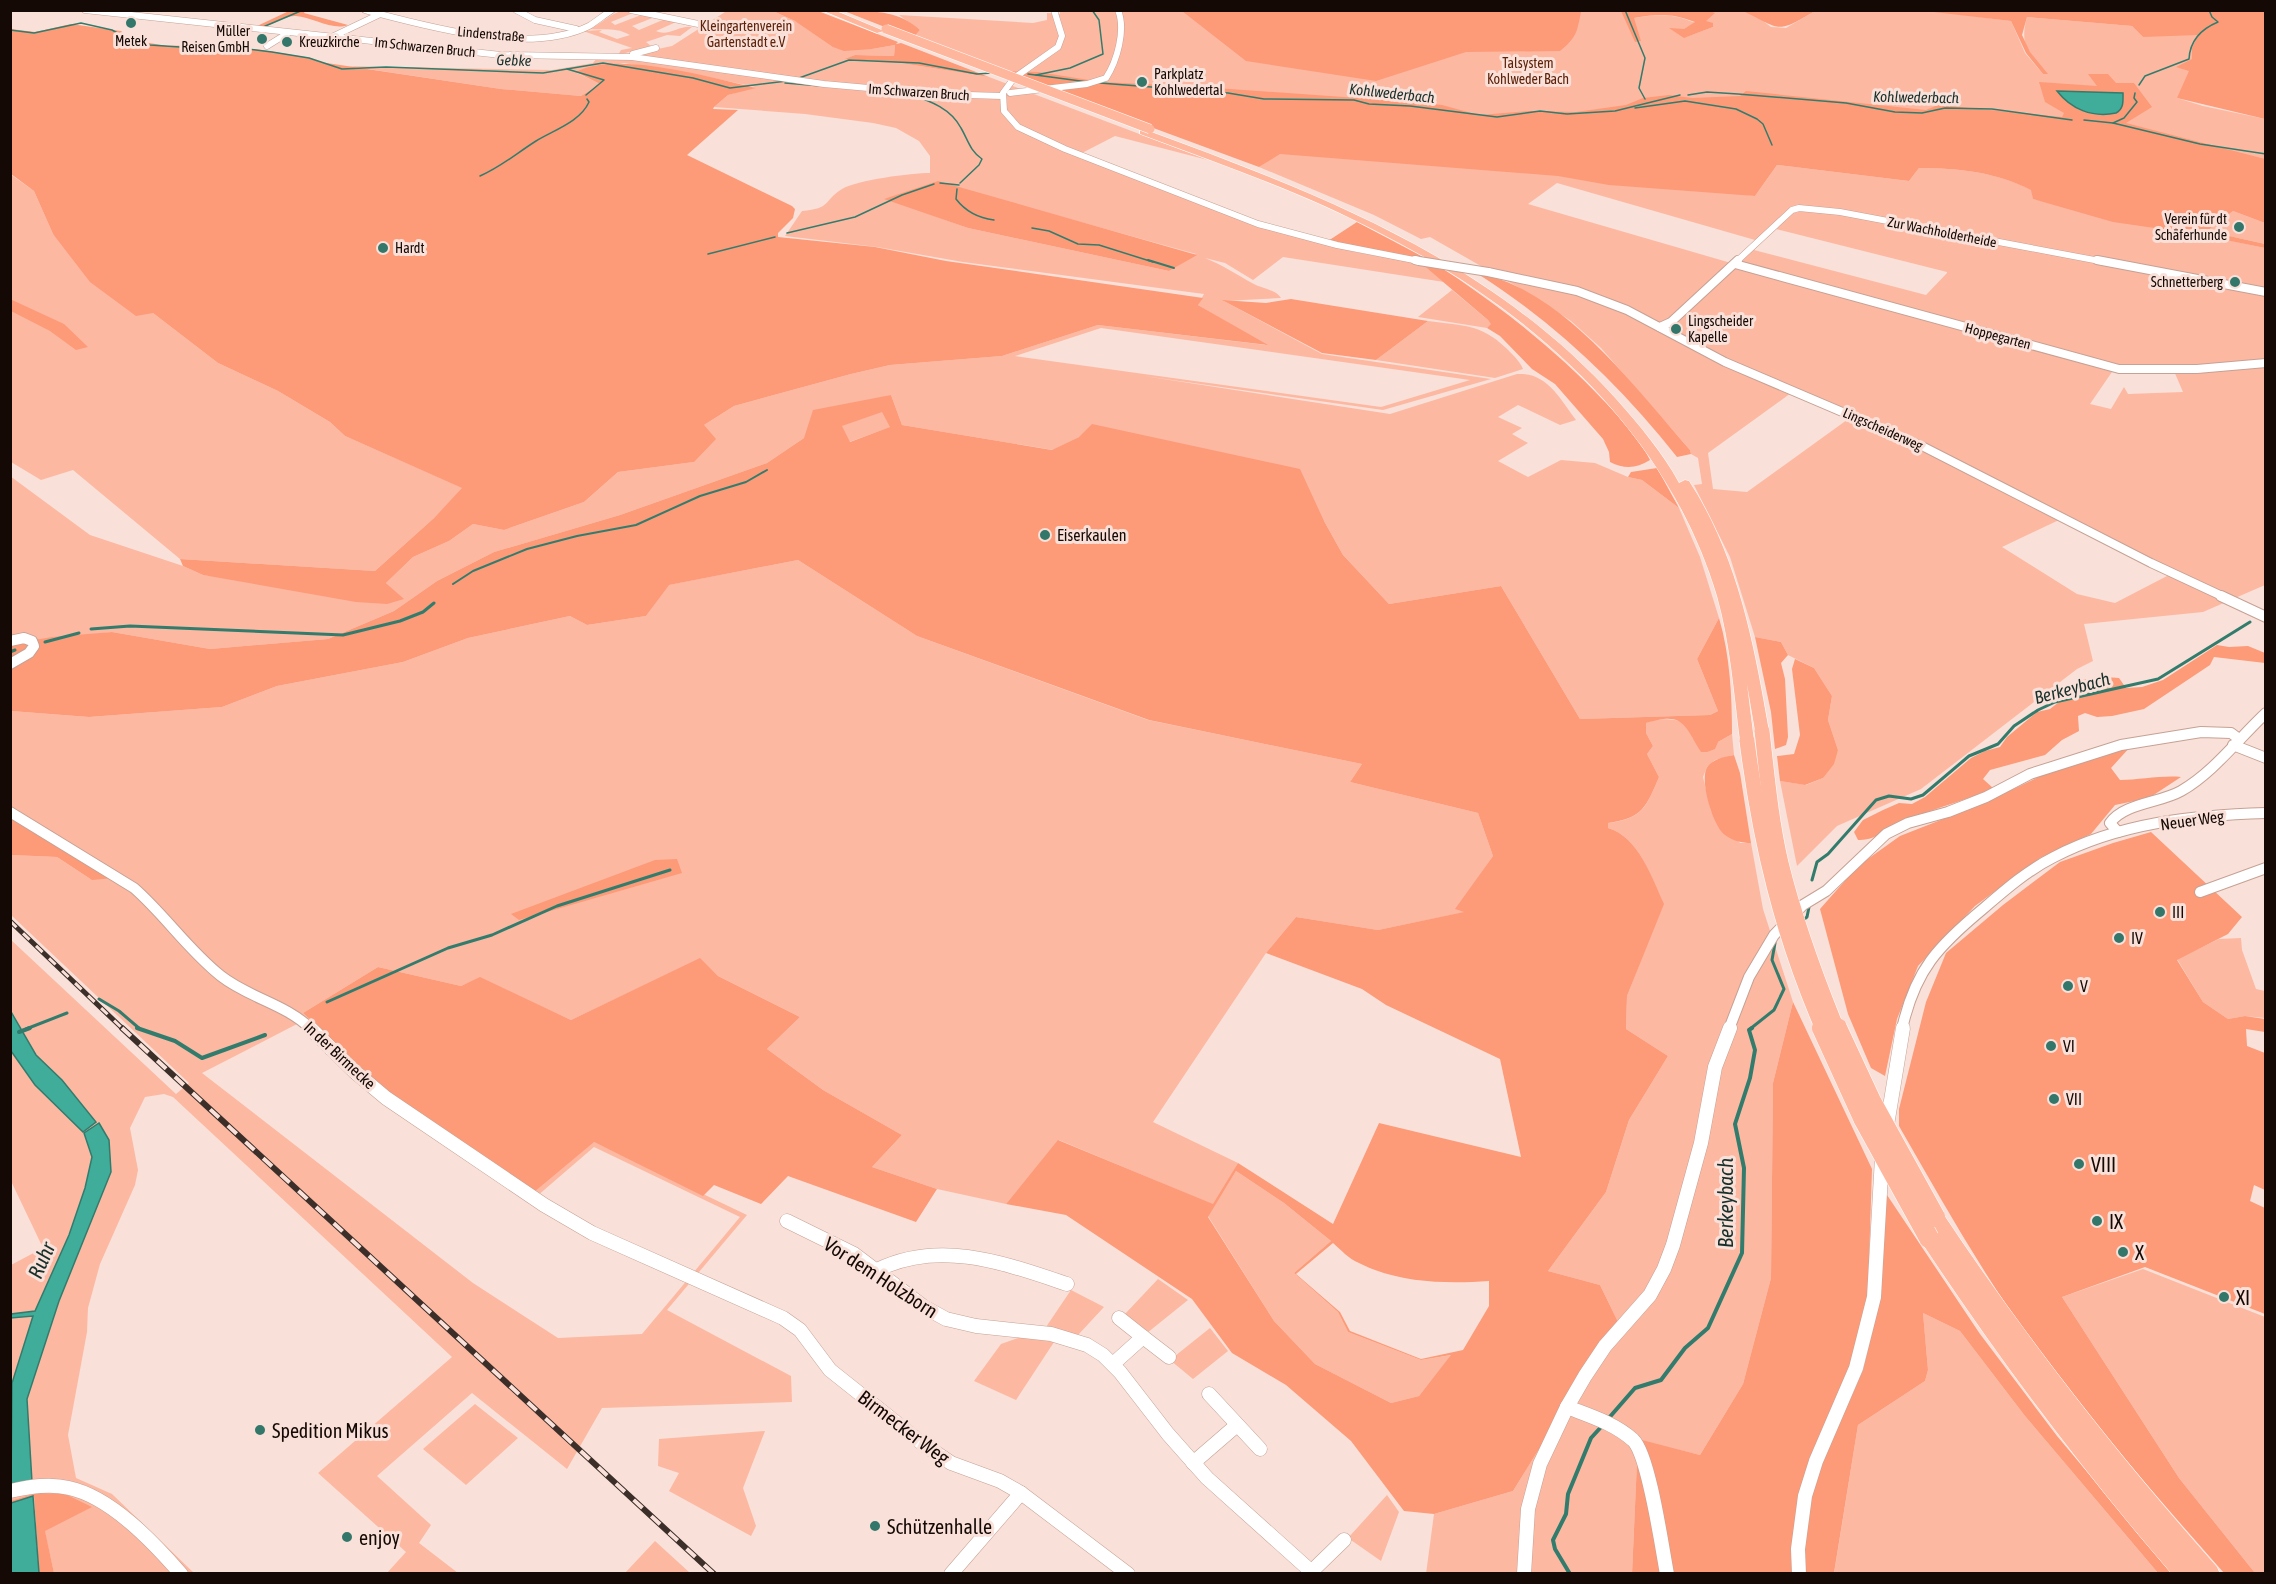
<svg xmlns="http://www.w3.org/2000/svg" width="2276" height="1584" font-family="'Asap Condensed',sans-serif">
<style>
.green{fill:#fdb8a1;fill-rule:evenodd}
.forest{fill:#fd9a78;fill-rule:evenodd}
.water{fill:#3fad9a;stroke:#327c6d;stroke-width:1.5}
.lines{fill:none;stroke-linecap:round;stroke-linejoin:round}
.stream-far3{stroke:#327c6d;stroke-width:1.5}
.stream-far2{stroke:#327c6d;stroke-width:2}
.stream-far1{stroke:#327c6d;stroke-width:3}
.stream{stroke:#327c6d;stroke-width:4}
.minor-far3-casing{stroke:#c6a194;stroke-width:7}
.minor-far2-casing{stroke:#c6a194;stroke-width:10}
.minor-far1-casing{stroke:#c6a194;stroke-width:12}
.minor-casing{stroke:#c6a194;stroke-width:15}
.highway-casing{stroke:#fff;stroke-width:1}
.minor-far3{stroke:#fff;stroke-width:6}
.minor-far2{stroke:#fff;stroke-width:8}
.minor-far1{stroke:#fff;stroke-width:10}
.minor{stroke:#fff;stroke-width:14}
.highway{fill:#feb69d;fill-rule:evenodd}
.rail-far1-casing{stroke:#3c2e29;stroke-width:5}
.rail-casing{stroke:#3c2e29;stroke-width:6}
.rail-far1{stroke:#f9e1d9;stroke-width:3;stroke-dasharray:9;stroke-linecap:butt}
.rail{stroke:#f9e1d9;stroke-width:4;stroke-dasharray:12;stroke-linecap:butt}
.minor-bridge-far1-casing{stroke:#c6a194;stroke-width:7;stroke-linecap:butt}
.minor-bridge-casing{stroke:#c6a194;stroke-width:10;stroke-linecap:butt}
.highway-bridge-far2-casing{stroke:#fff;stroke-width:10;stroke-linecap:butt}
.highway-bridge-far1-casing{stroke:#fff;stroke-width:16;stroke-linecap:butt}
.highway-bridge-casing{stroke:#fff;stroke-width:21;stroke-linecap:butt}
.minor-bridge-far1{stroke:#fff;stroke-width:6}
.minor-bridge{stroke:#fff;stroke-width:8}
.highway-bridge-far2{stroke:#feb69d;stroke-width:9}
.highway-bridge-far1{stroke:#feb69d;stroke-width:15}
.highway-bridge{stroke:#feb69d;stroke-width:20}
.poi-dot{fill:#33776b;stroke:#f9e1d9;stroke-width:2}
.labels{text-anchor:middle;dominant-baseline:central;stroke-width:6;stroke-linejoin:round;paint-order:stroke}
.far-park-label{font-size:14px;fill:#5e2109;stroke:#f9e1d9}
.far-poi-label{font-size:14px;fill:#150905;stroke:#f9e1d9;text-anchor:start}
.far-street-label{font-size:14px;fill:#150905;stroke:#f9e1d9}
.far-water-label{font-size:15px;font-style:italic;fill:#18302b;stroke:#f9e1d9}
.poi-label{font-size:16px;fill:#150905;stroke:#f9e1d9;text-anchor:start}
.street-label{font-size:16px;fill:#150905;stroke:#f9e1d9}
.water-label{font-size:18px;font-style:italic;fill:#18302b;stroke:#f9e1d9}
.near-poi-label{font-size:20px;fill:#150905;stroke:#f9e1d9;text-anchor:start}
.near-street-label{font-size:20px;fill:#150905;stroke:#f9e1d9}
.near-water-label{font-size:21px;font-style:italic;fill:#18302b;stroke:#f9e1d9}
</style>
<rect width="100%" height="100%" fill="#f9e1d9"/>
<g class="green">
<path d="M1060 10H1624L1633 18C1660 14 1671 13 1696 23L1684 29 1686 37 1713 27 1704 21 1699 11H1750L1771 27 1786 28 1815 11 1925 10 2011 21 2025 53 2043 74H2047C2029 51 2019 47 2027 17L2132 26 2143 37 2253 11 2177 98 2203 106 2265 119V160L2040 172 1536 131 999 71 913 38 920 30 899 15 1033 23 1047 20V13L1060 14Z"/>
<path d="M622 11 633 13 611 22 615 25 641 15 655 17 632 26 639 30 665 19 676 22 656 31C669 37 679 25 692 27L680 36 667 35 646 42 651 46 618 55 621 50 632 48 583 31 602 30 599 32 617 39 630 35C616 27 605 30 590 29 601 24 611 13 622 11Z"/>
<path d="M725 12 773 11 795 21 872 49 895 45 894 56 855 55 847 59 901 63 989 77 1208 160 1115 136 1082 153 1246 222 1355 252 1422 264 1444 282 1283 257 1253 280 1225 263 1205 258C1222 265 1236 274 1252 283 1262 289 1275 289 1281 298L1224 301 1322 354 1491 379 1383 410 1144 376 1390 414 1517 374C1547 372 1560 399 1576 420L1560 425 1518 405 1498 417 1522 428 1512 434 1528 443 1498 461 1528 477 1561 460 1595 463 1628 477 1642 480 1679 508 1700 557 1719 618 1697 659 1718 711 1710 715 1580 719 1501 586 1389 604 1343 555 1324 521 1079 437 1053 450 902 425 891 395 804 438 767 463 620 515 494 552 437 581 394 611 328 639 210 649 112 632 11 644 10 476 90 535 183 566 203 575 403 599 386 583 413 557 449 541 473 524 504 530 584 502 618 472 694 462 704 425 734 406 851 374 890 365 1002 356 1098 325 1266 345 1198 305 1204 294 963 262 877 247 785 236 802 211C832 208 822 202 842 189 857 180 911 173 930 173V156L919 141 896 128 873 123 805 114 714 107 728 95 755 87 704 76 624 63 577 73 600 84 581 96 501 89 348 66 552 70 593 63 597 58 634 54 672 46ZM885 198 1023 206 1196 254 1169 271 968 228ZM1101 328 1470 380 1381 407 1015 356Z"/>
<path d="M1169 118 1755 196 1777 165 1909 181 1919 168C1958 168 1996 172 2032 190L2033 199 2265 248V585L2203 612 2084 624 2093 661 2077 669 1921 789 1837 826 1797 866 1780 781 1806 785 1823 778 1838 750 1828 720 1832 696 1814 668 1788 655 1781 642 1755 637 1730 557 1694 485 1702 484 1698 458 1691 454 1690 450 1601 348 1571 321 1530 294 1430 237 1421 239 1374 215 1259 167 1277 155ZM1557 183 1755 240V241L1731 263 1528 204ZM1776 229 1947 272V273L1926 295 1754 250ZM2114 369 2174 371 2183 392 2128 394 2124 387 2111 409 2090 404ZM1791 393 1851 417 1747 492 1713 489 1708 453ZM2059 520 2167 575V576L2115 603 2077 594 2002 547Z"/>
<path d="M10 174 34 191 53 234 153 313 218 363 278 391 330 422 345 436 463 488 434 518 375 571 180 559 73 470 41 480 11 462Z"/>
<path d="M2233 211 2265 223V244L2207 231Z"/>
<path d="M1452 290 1488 320 1492 324 1487 328 1418 317Z"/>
<path d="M1428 321C1462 326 1480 323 1506 348 1512 354 1520 361 1523 369L1495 378 1376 360Z"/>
<path d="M882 411 891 427 849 442 841 426Z"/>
<path d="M798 560 917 636 1148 720 1362 764 1350 782 1478 813 1493 856 1456 909 1466 912 1378 930 1296 917 1266 953 1153 1122 1238 1163 1214 1205 1059 1140 1006 1204 937 1189 872 1167 902 1135 823 1090 767 1049 800 1017 718 976 700 959 571 1020 480 978 461 986 378 967 303 1013 385 1090 594 1142 747 1215 667 1310 791 1376 792 1402 602 1408 567 1469 472 1393 377 1476 431 1525 419 1543 458 1573H387L406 1552 318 1473 452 1357 173 1097 164 1094 145 1097 130 1128 138 1170 135 1185 100 1264 88 1308 87 1332 68 1435 76 1478 112 1494 194 1573H54L36 1493 11 1501V1265L43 1248 11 1181V1051L35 1085 83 1132 96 1122 62 1080 36 1055 11 1010 10 939 176 1094 189 1083 11 915V855L57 857 92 880 11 810V711L89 717 222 707 277 686 403 662 468 638 570 616 587 625 646 616 668 585ZM297 1024 355 1080 385 1106 529 1203 594 1147 740 1217 642 1334 558 1338 473 1283 202 1073Z"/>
<path d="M1657 719C1676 720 1686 717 1693 739L1718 742 1732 734 1734 755 1715 760 1707 767 1703 777 1711 811 1740 843H1751L1763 909 1793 1002 1773 1083 1771 1278 1743 1384 1700 1455 1638 1440 1632 1573 1426 1574 1434 1514 1513 1491 1618 1322 1600 1285 1548 1271 1606 1192 1629 1120 1668 1056 1626 1029 1627 996 1663 904C1652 878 1639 837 1608 828V823C1643 819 1646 807 1659 777L1647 754 1653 746 1646 733V723Z"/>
<path d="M2241 938 2242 950 2256 989 2265 991V1018L2245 1016 2228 1019 2203 1002 2177 959 2219 939Z"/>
<path d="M1236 1171 1284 1203 1331 1241 1294 1273 1338 1312 1348 1332 1421 1360 1452 1355 1419 1396 1391 1403 1315 1364 1274 1321 1208 1216Z"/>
<path d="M2143 1269 2265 1317V1573H2255L2179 1478 2062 1297Z"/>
<path d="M1158 1279 1188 1300 1147 1333 1125 1314Z"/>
<path d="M1071 1290 1104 1307 1078 1335 1046 1327Z"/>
<path d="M1923 1313 1960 1331 2025 1416 2158 1573 1834 1574 1858 1425 1925 1381 1928 1370Z"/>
<path d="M1210 1328 1228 1351 1193 1379 1170 1360Z"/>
<path d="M1024 1336 1056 1339 1016 1400 974 1381 1001 1344Z"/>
<path d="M475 1404 518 1438 466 1485 423 1449Z"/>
<path d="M765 1431 743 1488 756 1526 751 1536 669 1491 679 1473 658 1466 659 1439Z"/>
<path d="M1387 1495 1399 1512 1381 1561 1348 1538Z"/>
<path d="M655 1541 690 1573H625Z"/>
</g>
<g class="forest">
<path d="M287 10 305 11 304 13 348 25C333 31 312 17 296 16 282 15 270 29 255 27L289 11Z"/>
<path d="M773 11H818L898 42 896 44 901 43 989 77 901 63 845 59 855 55 894 56 895 45 872 49 844 51 833 47 795 21Z"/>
<path d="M844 11C873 11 898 10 920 30L913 38Z"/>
<path d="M1579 11 1581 12C1577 32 1577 37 1560 51L1466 52 1376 81 1246 61 1182 11Z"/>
<path d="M1621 11H1710L1715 13 1706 21 1713 23V27L1684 38 1669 28 1684 29 1695 22C1670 13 1659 14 1634 18L1641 41 1635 42Z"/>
<path d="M1743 11 1815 10V11C1776 34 1782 30 1743 11Z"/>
<path d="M1925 11H2265V119L2177 98 2189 71 2176 67 2192 59V48L2198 35 2143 37 2132 26 2027 17 2022 35 2030 52 2048 74H2043L2026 53 2011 21Z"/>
<path d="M71 24 121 31 132 40 167 46 199 45 262 50 311 58 320 62 501 89 581 96 600 84 576 72C616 50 712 78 756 88L728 95 714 107 713 109 738 110 687 155 792 206 795 209 793 218 778 233V237L875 247 946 261 1203 298 1198 305 1268 345 1098 325 1002 356 890 365 851 374 734 406 704 425 716 439 694 462 618 472 584 502 504 530 473 524 449 541 413 557 386 583 404 599 387 604 356 602 203 575 183 566 180 559 375 571 434 518 462 488 345 436 330 422 278 391 218 363 153 313 136 316 90 282 53 234 34 191 11 174V29L35 32Z"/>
<path d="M999 71 1038 72 1102 82 1188 86 1414 102 1442 105 1479 115 1528 111 1576 112 1626 105 1643 98 1669 95 1692 98 1740 96 1746 91 1926 110 1938 105 2062 117 2064 113 2045 102 2039 82 2097 86 2088 74H2108L2116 83H2134L2152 107 2126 123 2265 159V223L2233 211 2207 231 2265 244V248L2196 234 2113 222 2033 199 2031 190C1996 172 1958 168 1919 168L1909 181 1777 165 1755 196 1609 185 1558 176 1280 154 1259 167ZM2057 91 2122 93 2116 113 2110 114C2086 112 2073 111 2057 91Z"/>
<path d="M938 181 1197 255 1169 271 968 228 884 199Z"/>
<path d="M1357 222 1429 260 1328 241Z"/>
<path d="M1422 264 1443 269 1457 278C1511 315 1560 354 1605 402 1621 419 1640 439 1650 460 1636 469 1624 469 1610 462L1609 452 1603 439 1555 384 1532 369 1500 336 1487 328 1491 324 1488 320Z"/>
<path d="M1478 274C1561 287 1637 390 1690 450L1691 454 1677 457C1620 385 1555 323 1478 274Z"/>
<path d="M10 299 64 324 88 347 76 350 50 331 11 311Z"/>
<path d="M1291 299 1428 321 1376 360 1322 353 1222 300 1266 303Z"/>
<path d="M891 395 902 425 1052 450 1079 437 1092 424 1300 469 1324 521 1343 555 1389 604 1501 586 1580 719 1710 715 1718 711 1697 659 1719 618C1730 655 1732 696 1732 734L1718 742 1715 749 1707 752H1701C1684 725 1684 711 1646 723V733L1653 746 1647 754 1659 777C1646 807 1643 818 1608 823V828C1639 837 1652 878 1664 904L1627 996 1626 1029 1668 1056 1629 1120 1606 1192 1548 1271 1600 1285 1618 1322 1513 1491 1434 1514 1404 1511 1351 1441 1286 1385 1232 1353 1192 1299 1066 1215 1006 1204 1058 1140 1213 1204 1238 1163 1333 1224 1379 1123 1521 1157 1500 1059 1386 1005 1362 989 1266 953 1296 917 1378 930 1464 912 1455 909 1493 856 1478 813 1350 782 1362 764 1149 720 917 636 798 560 669 585 646 616 587 625 570 616 468 638 403 662 277 686 222 707 89 717 11 711V644L52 637 112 632 210 649 328 639 394 611 437 581 494 552 620 515 767 463 804 438 813 410ZM882 412 890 427 850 442 842 426ZM1236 1171 1284 1203 1331 1241 1294 1273 1338 1312 1348 1332 1421 1360 1451 1355 1419 1396 1391 1403 1315 1364 1274 1321 1208 1217ZM1333 1243C1341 1250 1349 1259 1359 1263 1398 1283 1446 1284 1489 1281V1306L1463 1350 1421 1359 1350 1331 1340 1312 1296 1274Z"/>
<path d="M1657 468 1679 508 1642 480 1628 477 1631 472Z"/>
<path d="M1755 637 1781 642 1788 655 1781 663 1785 679 1788 737 1786 745 1775 749 1771 712Z"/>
<path d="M2217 645 2229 647 2248 646 2265 653V663L2214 657 2210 665 2144 709 2112 716 2097 717 2085 713 2078 716 2079 731 2062 740 2045 755 1990 770 1983 779 1993 788C1967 800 1940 807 1913 817 1895 823 1878 841 1858 840L1854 832 1863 820 1883 810 1899 803 1912 804 1925 797 1971 758 1985 751 2000 747 2007 737 2037 712 2050 709 2059 702 2053 691C2074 680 2096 675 2119 678L2126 688 2142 687 2163 680Z"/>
<path d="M1795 659 1814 668 1832 696 1828 720 1838 750 1834 764 1823 778 1805 785 1780 781 1777 756 1794 754 1800 735 1792 669Z"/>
<path d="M2131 746 2111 768 2120 780C2139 780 2163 775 2181 777L2149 798 2115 805 2091 834 2040 858 1975 906 1918 966 1897 1019 1885 1076 1871 1068 1848 1014 1820 909 1858 866 1900 836 1984 803 2043 775Z"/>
<path d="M1734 755 1740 773 1751 843C1742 843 1733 841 1725 835 1713 827 1698 777 1708 766 1715 758 1725 757 1734 755Z"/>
<path d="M11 810 113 878 92 880 57 857 11 855Z"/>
<path d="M2151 832 2242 917 2228 934 2177 960 2203 1002 2228 1019 2245 1016 2265 1019V1032L2246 1029 2247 1046 2265 1053V1190L2254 1185 2250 1201 2265 1208V1314L2145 1267 2062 1297 2179 1478 2255 1573H2224C2163 1504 2102 1434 2046 1361 1990 1287 1945 1206 1899 1126V1109L1926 1002 1946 953 2003 905 2060 862 2113 843Z"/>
<path d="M677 859 682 873 519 920 511 914 655 860Z"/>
<path d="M700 958 718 976 800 1017 767 1049 823 1090 902 1135 872 1167 937 1189 916 1222 788 1176 761 1204 714 1185 703 1196 594 1142 534 1192 385 1090 303 1013 378 967 461 986 480 977 571 1020Z"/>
<path d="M1793 1002 1872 1169 1868 1293 1850 1365 1838 1395 1850 1400 1863 1370 1880 1300 1884 1203 1887 1195 1980 1334 2057 1436 2172 1573H2158L2025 1416 1960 1331 1923 1313 1928 1370 1925 1381 1858 1425 1834 1573 1632 1574 1638 1439 1700 1455 1743 1384 1771 1278 1773 1083Z"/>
<path d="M36 1493 65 1494 92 1507 45 1531 54 1573H39L34 1496 11 1503V1573L10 1501Z"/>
</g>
<g class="water">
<path d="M2057 91 2123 93C2123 101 2124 109 2116 113 2092 118 2071 109 2057 91Z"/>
<path d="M10 1010 36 1055 62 1080 96 1122 83 1132 35 1085 11 1051Z"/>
<path d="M99 1123 109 1140 111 1172 59 1301 27 1399 32 1482 11 1489 12 1383 33 1316 11 1318V1314L35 1311 69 1235 85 1188 92 1157 84 1133Z"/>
<path d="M33 1496 39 1573H11V1503Z"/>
</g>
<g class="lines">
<g class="stream-far3">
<path d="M1625 10 1645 58 1639 88 1645 99"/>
<path d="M263 27 303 10"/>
<path d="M10 30 34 33 81 23 112 30 130 40 150 45 180 47 215 45 272 52 309 58 342 69 386 67 543 73 603 63 693 78 730 88 787 81"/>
<path d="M567 69 604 80 586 95"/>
<path d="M1028 74 1088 82"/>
<path d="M1036 75 1070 68 1103 54 1099 20 1092 10"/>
<path d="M799 78 849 60 919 63 977 74 992 73"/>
<path d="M785 83 821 86"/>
<path d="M1100 83 1228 93 1264 99 1354 100 1369 104 1410 106 1497 117 1540 111 1567 114 1615 111 1680 95"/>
<path d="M2139 85 2145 76 2189 59C2190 40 2201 29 2218 22L2212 17 2209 10"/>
<path d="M911 95C931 101 951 109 961 128 968 140 970 151 982 159L979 165 960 183"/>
<path d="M1688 95 1707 92 1738 94 1846 103 1895 112 1922 113 1945 108 1992 109 2072 120"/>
<path d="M1635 108 1685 101 1736 109 1757 119 1763 124 1772 145"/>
<path d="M2084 120 2113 123 2200 144 2266 154"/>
<path d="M2113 123 2124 118 2137 102 2134 98 2135 93"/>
<path d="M480 176C501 167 517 153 536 141 554 130 580 122 589 102L587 99"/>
<path d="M940 183 959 185"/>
<path d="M957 189 956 199C966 212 978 218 994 220"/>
<path d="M1032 228 1049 231 1078 244 1099 245 1153 262"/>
<path d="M787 233 855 217 902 195 934 184"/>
<path d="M708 254 775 237"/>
</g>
<g class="stream-far2">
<path d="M1148 260 1174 268"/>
<path d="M453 584 473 571 527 549 577 536 636 525 700 496 746 482 767 470"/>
</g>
<g class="stream-far1">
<path d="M91 629 130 626 343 635 400 621 423 612 434 603"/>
<path d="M45 642 79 633"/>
<path d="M10 652 15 650"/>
<path d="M1812 880 1817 862 1828 854 1876 800 1889 796 1911 799 1923 795 1969 756 1998 744 2014 726 2038 710 2055 702 2158 679 2250 622"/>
<path d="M1803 920 1807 917 1809 907"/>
<path d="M99 999 119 1011 140 1029"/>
<path d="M327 1002 448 948 492 935 557 906 670 870"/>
<path d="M26 1029 67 1013"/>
<path d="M1750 1029 1774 1010 1784 989 1772 960 1775 943"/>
</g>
<g class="stream">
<path d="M137 1028 175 1041 202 1058 265 1035"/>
<path d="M19 1032 30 1028"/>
<path d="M1608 1419 1635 1388 1661 1380 1685 1348 1708 1328 1742 1253 1744 1168 1735 1124 1750 1078 1755 1050 1749 1030 1752 1028"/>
<path d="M1570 1574 1555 1549 1553 1540 1566 1514 1568 1494 1591 1438 1602 1426"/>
</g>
<g class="minor-far3-casing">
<g id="minor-far3">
<path d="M85 10 501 55 632 57 824 84 935 94 1002 96"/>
<path d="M365 10C426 26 529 56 589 26 597 21 604 15 612 10"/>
<path d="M516 10 535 20 576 29"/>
<path d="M631 10 703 25"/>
<path d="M1054 10 1062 36 1058 47 1014 78 1003 93 1004 111 1018 127 1065 149 1258 224 1337 245 1419 261"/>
<path d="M334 36 380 14"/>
<path d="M267 46 288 33"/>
<path d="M633 54 656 48"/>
<path d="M1010 93 1087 84 1106 78C1117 61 1126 30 1118 10"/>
<path d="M1736 262 1792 210 1799 208 1840 212 2105 262"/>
</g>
</g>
<g class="minor-far2-casing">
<g id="minor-far2">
<path d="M1415 260 1419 261"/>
<path d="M2097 260 2266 292"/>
<path d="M1735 264 2119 369H2197L2266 363"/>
<path d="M1488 272 1577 291 1627 310 1725 362 1922 446 2151 563 2224 597"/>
<path d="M1660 327 1671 322 1738 260"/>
</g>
</g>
<g class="minor-far1-casing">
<g id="minor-far1">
<path d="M2221 596 2266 617"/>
<path d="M10 641 24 638 32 641 34 646 29 653 10 664"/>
<path d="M2233 745 2266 758"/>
<path d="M10 812 134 888C165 915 188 950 221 976 249 998 286 1004 311 1029"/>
<path d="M2118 832 2110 823C2124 803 2160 803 2181 791 2214 772 2238 739 2266 713"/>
<path d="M2200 892 2266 868"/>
<path d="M1729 1029 1749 977 1774 935 1803 905 1826 891 1886 834 1908 823 1948 812 1986 797 2030 774 2121 745 2201 732 2231 733 2239 739"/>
<path d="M1902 1029C1915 970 1938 946 1984 908 2006 889 2028 870 2054 857 2119 823 2194 815 2266 813"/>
</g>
</g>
<g class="minor-casing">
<g id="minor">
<path d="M310 1028 355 1072 386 1098 544 1205 592 1233 783 1318 800 1330 830 1370 923 1444 951 1463 1000 1481 1021 1493 1128 1574"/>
<path d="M1887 1125 1903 1028"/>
<path d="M787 1221 854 1254 924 1307 946 1319 976 1326 1051 1334 1087 1345 1103 1355 1120 1372 1168 1434 1207 1478 1314 1574"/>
<path d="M877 1270C940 1239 1004 1263 1067 1284"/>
<path d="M1143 1337 1169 1357"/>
<path d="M1113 1364 1143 1337 1119 1318"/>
<path d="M1209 1394 1260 1449"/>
<path d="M1567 1407C1590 1416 1614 1423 1633 1440 1649 1455 1662 1548 1667 1574"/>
<path d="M1193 1463 1237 1425"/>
<path d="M10 1491C30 1487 49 1483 69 1488 111 1497 154 1543 181 1574"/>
<path d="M1312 1571 1344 1540"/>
<path d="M951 1574 1021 1493"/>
<path d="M1524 1574 1528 1509 1540 1464 1567 1407 1585 1376 1605 1346 1650 1295 1664 1269 1673 1245 1701 1143 1715 1067 1730 1028"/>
<path d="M1799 1574 1798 1549 1805 1496 1816 1461 1856 1368 1874 1297 1882 1158"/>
</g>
</g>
<g class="highway-casing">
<g id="highway">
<path d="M821 10H834L884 31 877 33Z"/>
<path d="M1140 130H1146C1320 194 1490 259 1617 400 1639 425 1663 453 1679 483L1685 480 1689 481C1738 556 1754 645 1769 731L1767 734H1757L1755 731 1747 684 1754 741 1747 746 1740 741C1734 693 1730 642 1717 596 1667 429 1529 308 1378 232 1302 192 1220 164 1140 134Z"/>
<path d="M1935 1209 1942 1212C2025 1337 2117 1454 2217 1567L2220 1574H2172C2081 1469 1999 1359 1922 1243L1920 1238 1922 1233 1929 1230 1935 1232 1926 1217 1928 1212Z"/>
</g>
</g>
<use href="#minor-far3" class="minor-far3"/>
<use href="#minor-far2" class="minor-far2"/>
<use href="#minor-far1" class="minor-far1"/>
<use href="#minor" class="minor"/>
<use href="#highway" class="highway"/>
<g class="rail-far1-casing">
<path id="rail-far1" d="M10 921 123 1029"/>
</g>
<g class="rail-casing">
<path id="rail" d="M122 1028 714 1574"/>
</g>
<use href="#rail-far1" class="rail-far1"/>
<use href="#rail" class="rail"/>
<g class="minor-bridge-far1-casing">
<path id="minor-bridge-far1" d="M1419 261 1423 262"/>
</g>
<g class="minor-bridge-casing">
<path id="minor-bridge" d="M1419 261 1488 272"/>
</g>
<g class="highway-bridge-far2-casing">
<path id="highway-bridge-far2" d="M886 29 1150 129"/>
</g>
<g class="highway-bridge-far1-casing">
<g id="highway-bridge-far1">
<path d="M1762 731C1767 775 1771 820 1781 863 1795 920 1815 975 1837 1029"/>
<path d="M1747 741C1760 843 1782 935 1823 1029"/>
</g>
</g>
<g class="highway-bridge-casing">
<g id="highway-bridge">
<path d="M1822 1028 1864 1120 1929 1238"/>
<path d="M1837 1028 1871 1101 1935 1217"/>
</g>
</g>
<use href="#minor-bridge-far1" class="minor-bridge-far1"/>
<use href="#minor-bridge" class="minor-bridge"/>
<use href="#highway-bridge-far2" class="highway-bridge-far2"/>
<use href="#highway-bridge-far1" class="highway-bridge-far1"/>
<use href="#highway-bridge" class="highway-bridge"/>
</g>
<g class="poi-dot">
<circle cx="131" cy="23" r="6"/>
<circle cx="262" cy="39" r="6"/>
<circle cx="287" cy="42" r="6"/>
<circle cx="1142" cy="82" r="6"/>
<circle cx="2239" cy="227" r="6"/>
<circle cx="383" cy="248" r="6"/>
<circle cx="2235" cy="282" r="6"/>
<circle cx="1676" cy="329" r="6"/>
<circle cx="1045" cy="535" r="6"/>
<circle cx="2160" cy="912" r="6"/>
<circle cx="2119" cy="938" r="6"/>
<circle cx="2068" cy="986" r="6"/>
<circle cx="2051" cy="1046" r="6"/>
<circle cx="2054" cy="1099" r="6"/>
<circle cx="2079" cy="1164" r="6"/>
<circle cx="2097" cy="1221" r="6"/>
<circle cx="2123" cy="1252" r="6"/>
<circle cx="2224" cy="1297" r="6"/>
<circle cx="260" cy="1430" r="6"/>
<circle cx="875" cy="1526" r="6"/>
<circle cx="347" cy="1537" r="6"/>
</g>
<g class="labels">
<g class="far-park-label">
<text x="746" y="26">Kleingartenverein<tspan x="746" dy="16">Gartenstadt e.V</tspan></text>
<text x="1528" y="63">Talsystem<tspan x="1528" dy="16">Kohlweder Bach</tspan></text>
</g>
<g class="far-poi-label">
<text x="250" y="31" text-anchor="end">Müller<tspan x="250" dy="16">Reisen GmbH</tspan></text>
<text x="131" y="41" text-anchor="middle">Metek</text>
<text x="299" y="42">Kreuzkirche</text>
<text x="1154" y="74">Parkplatz<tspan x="1154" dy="16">Kohlwedertal</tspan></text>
<text x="2227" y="219" text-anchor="end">Verein für dt<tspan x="2227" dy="16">Schäferhunde</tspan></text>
<text x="395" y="248">Hardt</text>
<text x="2223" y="282" text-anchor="end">Schnetterberg</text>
<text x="1688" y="321">Lingscheider<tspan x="1688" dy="16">Kapelle</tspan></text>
</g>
<g class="far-street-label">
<text transform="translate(491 34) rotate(5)">Lindenstraße</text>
<text transform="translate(425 47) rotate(6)">Im Schwarzen Bruch</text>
<text transform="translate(919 92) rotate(4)">Im Schwarzen Bruch</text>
<text transform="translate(1942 232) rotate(11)">Zur Wachholderheide</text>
<text transform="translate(1998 336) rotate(15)">Hoppegarten</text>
<text transform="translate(1883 429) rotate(24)">Lingscheiderweg</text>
</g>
<g class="far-water-label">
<text transform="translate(514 60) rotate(2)">Gebke</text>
<text transform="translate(1392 93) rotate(6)">Kohlwederbach</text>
<text transform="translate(1916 97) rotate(1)">Kohlwederbach</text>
</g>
<g class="poi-label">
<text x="1057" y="535">Eiserkaulen</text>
<text x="2172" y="912">III</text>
<text x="2131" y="938">IV</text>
<text x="2080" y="986">V</text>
<text x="2063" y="1046">VI</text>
<text x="2066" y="1099">VII</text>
</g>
<g class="street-label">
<text transform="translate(2192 820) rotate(-8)">Neuer Weg</text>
<text transform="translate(340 1055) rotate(43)">In der Birmecke</text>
</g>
<g class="water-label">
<text transform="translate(2072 688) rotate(-15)">Berkeybach</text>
</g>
<g class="near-poi-label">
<text x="2091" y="1164">VIII</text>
<text x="2109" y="1221">IX</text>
<text x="2135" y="1252">X</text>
<text x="2236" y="1297">XI</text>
<text x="272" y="1430">Spedition Mikus</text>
<text x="887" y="1526">Schützenhalle</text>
<text x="359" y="1537">enjoy</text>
</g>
<g class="near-street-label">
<text transform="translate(881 1277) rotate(33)">Vor dem Holzborn</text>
<text transform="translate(904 1427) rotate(37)">Birmecker Weg</text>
</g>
<g class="near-water-label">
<text transform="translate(1725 1203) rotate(-90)">Berkeybach</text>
<text transform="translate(41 1260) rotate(-66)">Ruhr</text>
</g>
</g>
<rect width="2276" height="1584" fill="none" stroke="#150905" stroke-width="24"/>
</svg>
